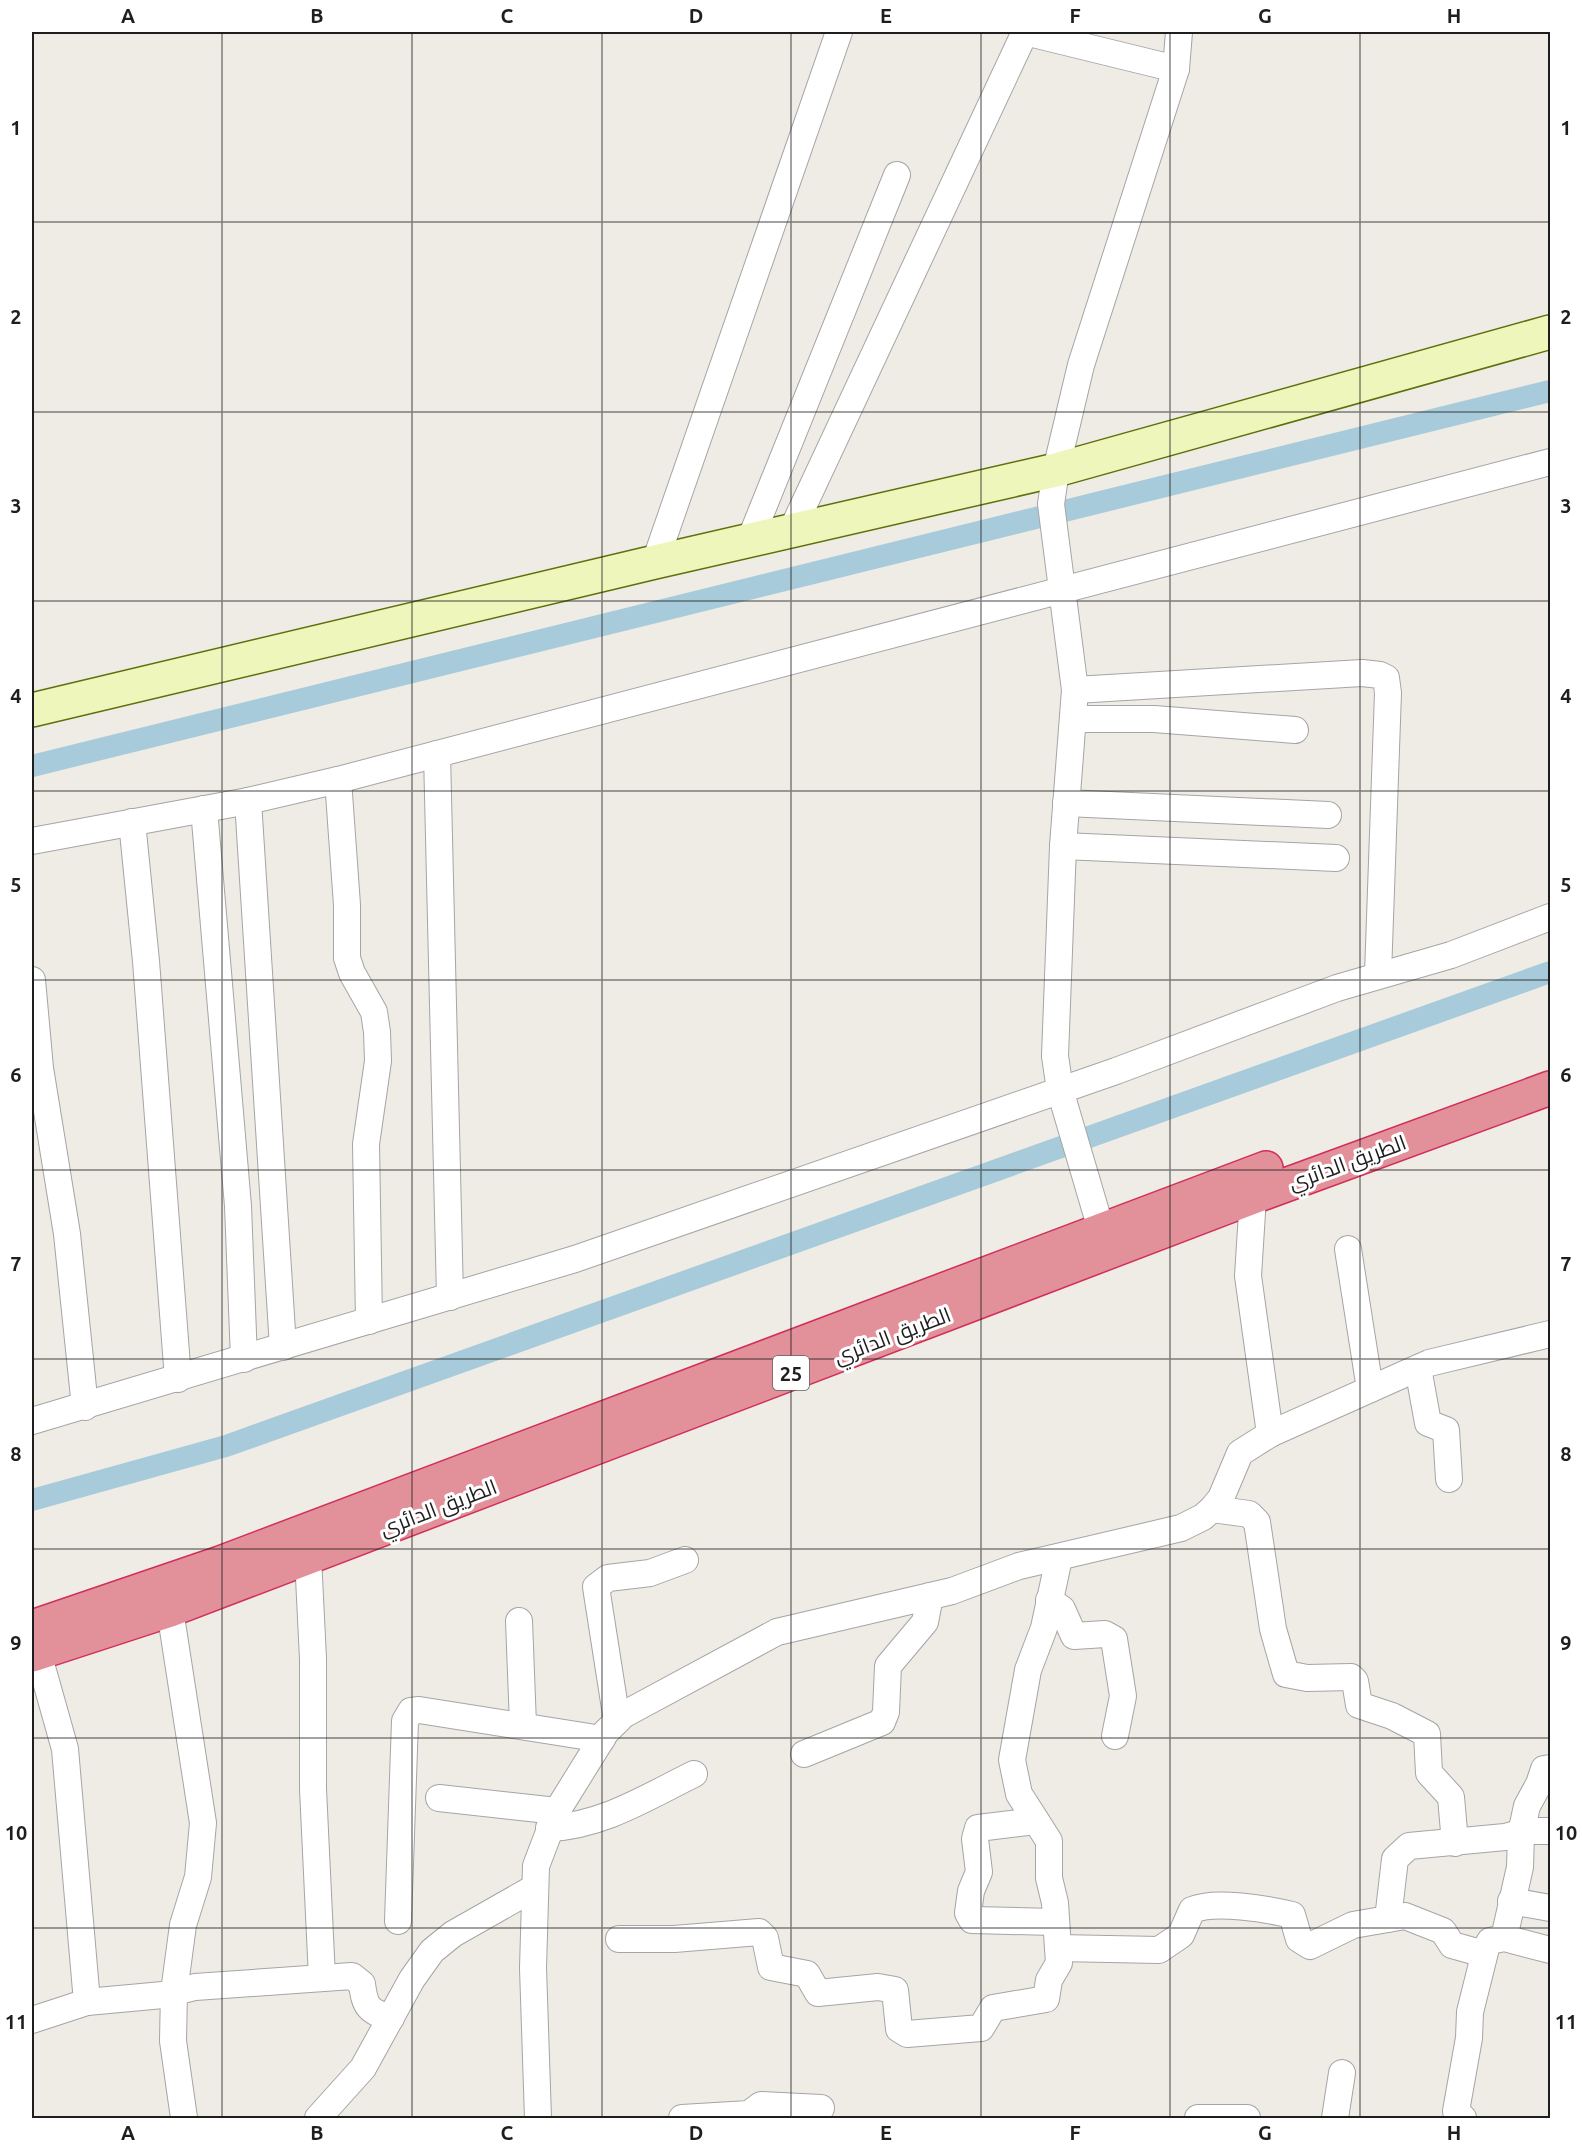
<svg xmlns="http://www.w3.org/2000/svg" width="1582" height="2150" font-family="Ubuntu,Cairo,sans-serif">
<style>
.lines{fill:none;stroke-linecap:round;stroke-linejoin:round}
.canal{stroke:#a7cbda;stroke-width:22}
.street-casing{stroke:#a5a5a5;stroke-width:28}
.secondary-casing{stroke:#5d700b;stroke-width:36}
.highway-casing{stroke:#d12e59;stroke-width:36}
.street{stroke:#fff;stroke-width:26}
.secondary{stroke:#eff6bb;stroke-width:33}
.highway{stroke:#e2919a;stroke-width:33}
.grid{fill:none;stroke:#1e1e1e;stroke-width:1.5;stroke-opacity:0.55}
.labels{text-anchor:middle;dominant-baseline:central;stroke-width:6;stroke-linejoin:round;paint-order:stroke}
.shield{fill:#fff;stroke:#626262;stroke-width:1.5}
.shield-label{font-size:20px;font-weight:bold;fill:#1e1e1e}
.street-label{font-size:21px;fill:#1e1e1e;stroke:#fff}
.neatline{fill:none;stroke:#1e1e1e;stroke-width:2}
.grid-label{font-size:20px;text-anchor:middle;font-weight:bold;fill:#1e1e1e}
</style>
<rect width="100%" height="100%" fill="#efece5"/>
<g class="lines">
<g class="canal">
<path d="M32 766 1550 391"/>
<path d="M32 1500 226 1446 1550 972"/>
</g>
<g class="street-casing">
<g id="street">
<path d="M1025 32 1176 69"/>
<path d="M792 530 1025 32"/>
<path d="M750 540 897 175"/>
<path d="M655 562 839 32"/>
<path d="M1075 690 1362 673 1380 675 1386 678 1388 693 1378 974"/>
<path d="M1073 719H1154L1295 730"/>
<path d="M437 754 450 1297"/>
<path d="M338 780 347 905V958L352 973 374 1012 377 1032 378 1061 366 1144 369 1321"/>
<path d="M248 801 283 1347"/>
<path d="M1066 803 1328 815"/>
<path d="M204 809 238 1206 244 1359"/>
<path d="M132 822 146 961 178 1379"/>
<path d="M32 841 248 801 338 780 1550 462"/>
<path d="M1063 846 1336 858"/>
<path d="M32 980 40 1068 67 1234 85 1407"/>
<path d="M1253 1197 1248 1276 1270 1434"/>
<path d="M1101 1229 1060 1090 1055 1056 1063 846 1075 690 1051 504 1056 470 1081 365 1176 69 1179 32"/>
<path d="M1348 1249 1370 1389"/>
<path d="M1418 1368 1428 1423 1446 1430 1449 1479"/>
<path d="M32 1421 575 1259 1116 1071 1337 988 1451 955 1550 917"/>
<path d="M1212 1509 1249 1514 1257 1522 1273 1629 1286 1674 1307 1678 1351 1677 1355 1681 1359 1705 1392 1716 1427 1734 1429 1773 1451 1797 1455 1843"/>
<path d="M308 1557 313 1659V1789L322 1978"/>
<path d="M1049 1600 1062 1609 1074 1636 1105 1634 1114 1639 1123 1696 1115 1736"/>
<path d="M170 1610 203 1823 198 1877 183 1925 174 1992 173 2041 184 2118"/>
<path d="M519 1621 523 1725"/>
<path d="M38 1653 65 1749 87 2002"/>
<path d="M617 1721 596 1587 608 1578 650 1573 685 1560"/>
<path d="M804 1754 882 1722 886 1712 888 1666 925 1622 930 1596"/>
<path d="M439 1798 557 1811"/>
<path d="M1036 1821 978 1828 975 1839 979 1872 971 1891 968 1913 972 1920 1054 1922"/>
<path d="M549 1828C602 1826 647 1797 694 1774"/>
<path d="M1511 1901 1550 1908"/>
<path d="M1388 1919 1395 1859 1409 1846 1505 1837 1527 1831H1550"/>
<path d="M398 1921 405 1721 411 1711 419 1710 602 1739"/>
<path d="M1504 1938 1520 1867 1521 1833 1527 1806 1539 1784 1544 1769 1550 1768"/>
<path d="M619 1939H674L759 1932 765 1938 771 1967 807 1974 818 1993 878 1987 895 1990 899 2029 907 2034 981 2028 993 2008 1046 1999 1049 1980 1059 1963 1055 1903 1049 1878V1841L1019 1794 1012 1760 1028 1670 1044 1628 1059 1558"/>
<path d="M1058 1948 1159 1950 1181 1935 1192 1910C1215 1900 1267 1909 1292 1915L1299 1939 1310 1946 1353 1925 1405 1916 1443 1931 1452 1945 1484 1954"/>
<path d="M32 2020 87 2002 163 1995 195 1987 352 1976 362 1984C365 2007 368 2011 391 2018"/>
<path d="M318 2118 363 2068 412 1979 432 1951 453 1934 534 1888"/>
<path d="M538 2118 533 1968 536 1866 557 1811 606 1732 623 1715 777 1632 952 1591 1019 1566 1181 1528 1203 1517 1212 1509 1221 1498 1240 1453 1270 1434 1429 1363 1550 1334"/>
<path d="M682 2118 749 2114 761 2105 821 2108"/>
<path d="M1198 2118H1247"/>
<path d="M1335 2118 1342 2073"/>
<path d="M1463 2118 1456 2111 1469 2038 1470 2012 1486 1948 1490 1941 1504 1938 1550 1950"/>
</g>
</g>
<g class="secondary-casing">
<path id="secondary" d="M32 710 655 562 1056 470 1550 332"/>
</g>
<g class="highway-casing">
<g id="highway">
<path d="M32 1627 220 1563 1266 1168"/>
<path d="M32 1655 170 1610 1253 1197 1550 1088"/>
</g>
</g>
<use href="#street" class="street"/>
<use href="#secondary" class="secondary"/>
<use href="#highway" class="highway"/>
</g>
<path class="grid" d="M222 32V2118M412 32V2118M602 32V2118M791 32V2118M981 32V2118M1170 32V2118M1360 32V2118M32 222H1550M32 412H1550M32 601H1550M32 791H1550M32 980H1550M32 1170H1550M32 1359H1550M32 1549H1550M32 1738H1550M32 1928H1550"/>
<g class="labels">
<rect class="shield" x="773" y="1356" width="36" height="34" rx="4.5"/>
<g class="shield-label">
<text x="791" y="1373">25</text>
</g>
<g class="street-label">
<text transform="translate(1347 1162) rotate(-20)">الطريق الدائري</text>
<text transform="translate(892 1335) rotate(-21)">الطريق الدائري</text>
<text transform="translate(438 1507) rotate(-21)">الطريق الدائري</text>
</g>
</g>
<rect width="1582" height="2150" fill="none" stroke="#ffffff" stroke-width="66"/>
<rect x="33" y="33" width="1516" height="2084" class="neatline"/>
<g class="grid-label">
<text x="128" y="23">A</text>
<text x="317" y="23">B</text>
<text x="507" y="23">C</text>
<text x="696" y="23">D</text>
<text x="886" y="23">E</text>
<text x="1075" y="23">F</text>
<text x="1265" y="23">G</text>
<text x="1454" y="23">H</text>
<text x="16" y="135">1</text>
<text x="1566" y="135">1</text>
<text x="16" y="324">2</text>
<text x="1566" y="324">2</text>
<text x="16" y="513">3</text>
<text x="1566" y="513">3</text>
<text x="16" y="703">4</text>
<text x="1566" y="703">4</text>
<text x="16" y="892">5</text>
<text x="1566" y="892">5</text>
<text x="16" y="1082">6</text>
<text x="1566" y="1082">6</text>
<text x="16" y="1271">7</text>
<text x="1566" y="1271">7</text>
<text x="16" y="1461">8</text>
<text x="1566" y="1461">8</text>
<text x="16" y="1650">9</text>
<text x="1566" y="1650">9</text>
<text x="16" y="1840">10</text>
<text x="1566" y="1840">10</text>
<text x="16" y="2029">11</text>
<text x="1566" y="2029">11</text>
<text x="128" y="2140">A</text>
<text x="317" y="2140">B</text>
<text x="507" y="2140">C</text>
<text x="696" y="2140">D</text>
<text x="886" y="2140">E</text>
<text x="1075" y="2140">F</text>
<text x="1265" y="2140">G</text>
<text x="1454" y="2140">H</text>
</g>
</svg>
